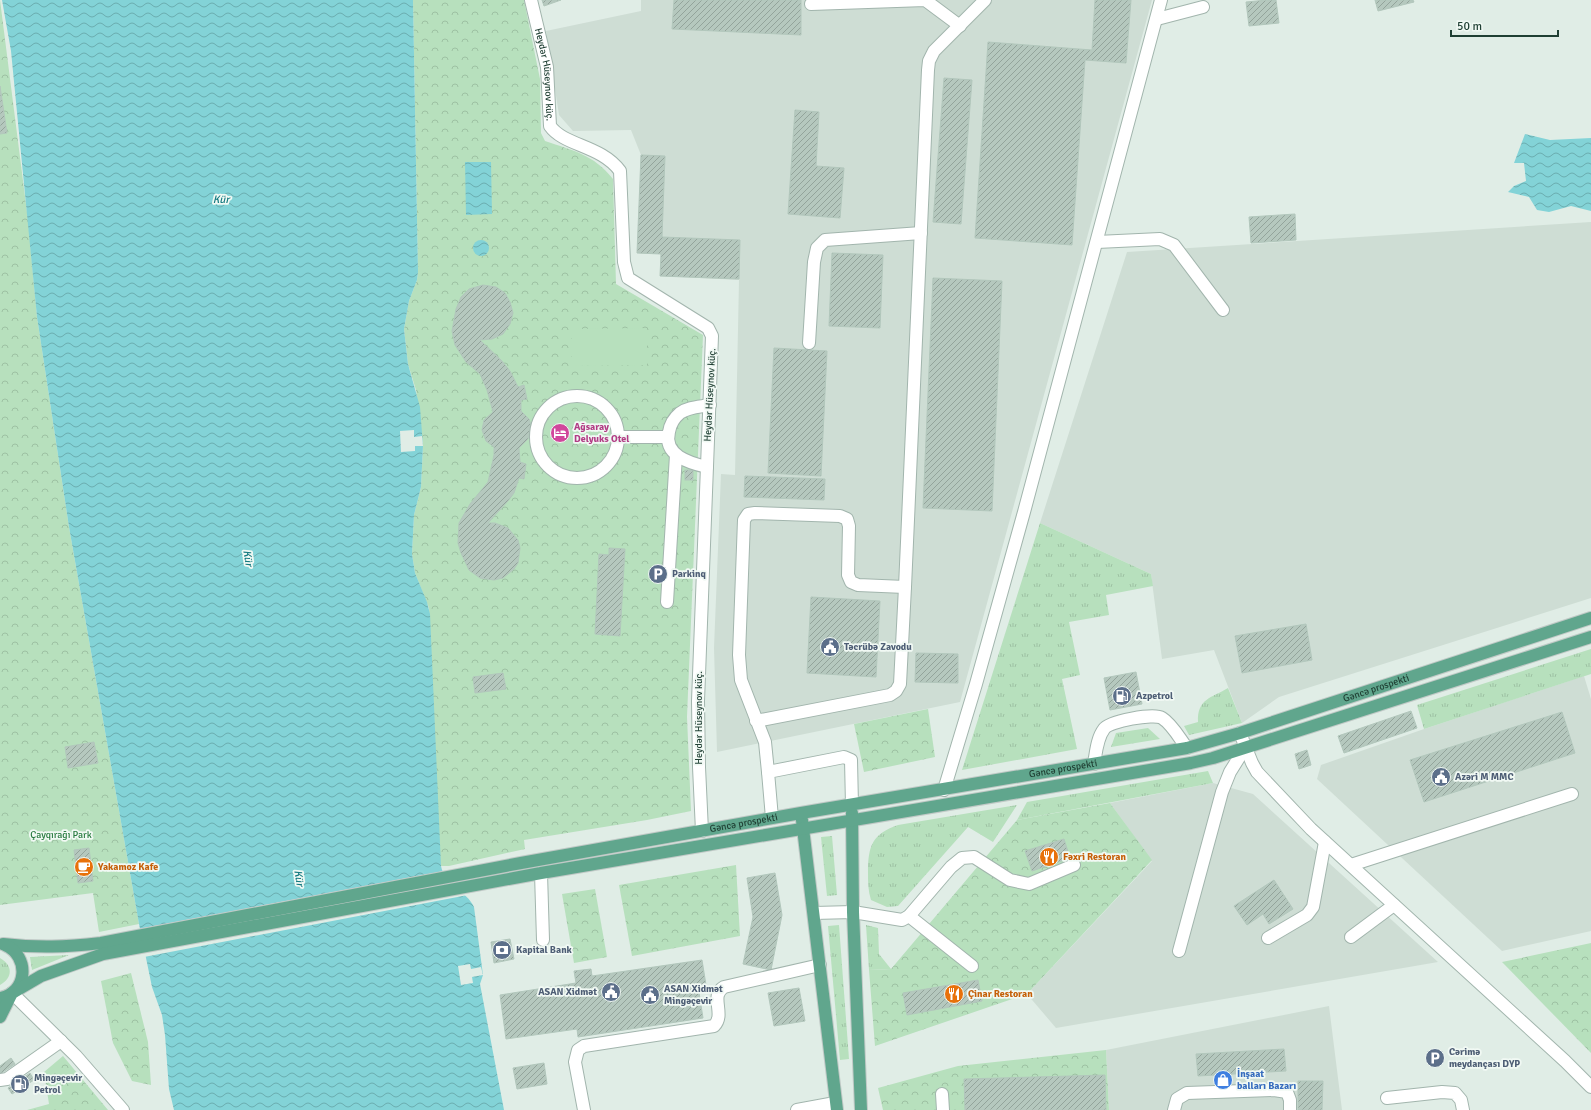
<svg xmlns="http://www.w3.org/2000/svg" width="1591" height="1110" font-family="Signika,sans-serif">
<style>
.built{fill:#ceddd4}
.grass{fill:url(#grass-tufts)}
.forest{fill:url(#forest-crowns)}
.pitch{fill:#b7e0bd}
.water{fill:url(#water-waves)}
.pier{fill:#e0ede6}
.building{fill:url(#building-hatch);stroke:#b2c7bc}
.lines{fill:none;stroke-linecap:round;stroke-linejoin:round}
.minor-casing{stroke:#a2b5ad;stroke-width:14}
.major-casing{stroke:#c0c9c6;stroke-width:14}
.minor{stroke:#fff;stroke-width:12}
.major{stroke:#60a68d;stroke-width:12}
.labels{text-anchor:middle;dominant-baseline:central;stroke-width:3.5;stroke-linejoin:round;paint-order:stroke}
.street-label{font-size:10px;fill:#1f3f33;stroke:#f1f9f4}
.hotel-label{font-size:10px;font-weight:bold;fill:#b23c85;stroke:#f1f9f4;text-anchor:start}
.service-label{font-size:10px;font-weight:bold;fill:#4e5e75;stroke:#f1f9f4;text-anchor:start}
.park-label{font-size:10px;fill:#25793d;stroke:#f1f9f4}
.food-label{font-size:10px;font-weight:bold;fill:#c56008;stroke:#f1f9f4;text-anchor:start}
.shop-label{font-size:10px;font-weight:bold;fill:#366cbe;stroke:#f1f9f4;text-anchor:start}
.water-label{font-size:11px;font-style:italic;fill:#147a80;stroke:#f1f9f4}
</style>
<defs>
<pattern id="grass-tufts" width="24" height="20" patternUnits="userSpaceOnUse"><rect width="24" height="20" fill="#b7e0bd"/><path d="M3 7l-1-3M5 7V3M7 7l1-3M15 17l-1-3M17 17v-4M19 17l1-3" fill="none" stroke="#9dc1a3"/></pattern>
<pattern id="forest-crowns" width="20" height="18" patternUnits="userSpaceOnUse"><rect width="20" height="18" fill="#b7e0bd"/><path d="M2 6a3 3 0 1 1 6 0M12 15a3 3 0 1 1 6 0" fill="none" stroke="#9dc1a3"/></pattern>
<pattern id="water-waves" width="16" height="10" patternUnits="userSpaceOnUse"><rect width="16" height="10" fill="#83d3d7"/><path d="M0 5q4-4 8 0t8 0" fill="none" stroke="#6badaf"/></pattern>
<pattern id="building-hatch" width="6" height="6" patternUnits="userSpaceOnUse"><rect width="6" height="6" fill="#b5c8be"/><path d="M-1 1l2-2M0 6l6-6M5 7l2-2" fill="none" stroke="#93a49b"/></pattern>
</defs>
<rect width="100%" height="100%" fill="#e0ede6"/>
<g class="built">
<path d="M641 0H1152L960 702 717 752 714 648 721 474 735 475 739 280 660 276 661 254 637 253 641 155 631 130 573 131 559 115 546 31 641 11Z"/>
<path d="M1591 222V598L1279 697 1242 723 1214 650 1162 659 1151 574 1040 523 1127 252Z"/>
<path d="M1584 676 1591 699V931L1502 951 1317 779 1321 765 1424 729Z"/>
<path d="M1213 783 1253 794 1438 962 1056 1028 1027 994 1152 861 1110 803Z"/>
<path d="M1329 1006 1342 1110H1109L1106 1050Z"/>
</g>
<g class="grass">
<path d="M1040 523 1151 574 1153 586 1106 595 1109 615 1069 622 1080 675 1062 679 1077 749 962 770Z"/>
<path d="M1591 649V674L1424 729 1417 705Z"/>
<path d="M1228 688 1242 723 1189 735 1184 726 1198 722C1197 699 1211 698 1228 688Z"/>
<path d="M1148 728 1160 739 1111 747 1116 733Z"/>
<path d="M1208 771 1213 783 1017 820 1027 802Z"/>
<path d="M1017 805 993 842 968 827 898 906 887 907 871 900C868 891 868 882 868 873 868 846 872 834 898 825Z"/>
<path d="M832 836 837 895 827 896 821 837Z"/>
<path d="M839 925 849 1059 840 1060 828 926Z"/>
<path d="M866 925 878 928 879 954 891 969 869 970Z"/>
<path d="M69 955 32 970 30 957Z"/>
<path d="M0 958C13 965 13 978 0 985Z"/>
</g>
<g class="forest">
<path d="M0 0 28 220 37 317 69 527 139 924 99 932 93 893 0 905Z"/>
<path d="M413 0H524L540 79 541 133 545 141C574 151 593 154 613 179L616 284 703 335 687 717 691 811 647 820 524 840 525 849 449 866H441L439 858 429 608 415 573 412 554 414 515 421 487 423 446 416 390 408 364 404 329 409 301 417 280 418 272Z"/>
<path d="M928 709 935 757 864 772 854 724Z"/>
<path d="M1110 803 1152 860 1027 994 875 1046 869 970 891 969 1017 820Z"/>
<path d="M736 865 740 936 632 956 619 885Z"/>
<path d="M595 889 607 957 574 963 562 894Z"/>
<path d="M1591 943V1053L1502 962Z"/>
<path d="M131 973 148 1042 151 1085 132 1081 113 1043 101 981Z"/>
<path d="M1106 1050 1109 1110H883L878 1088 958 1066Z"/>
<path d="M63 1056 108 1110H27L49 1104 44 1072Z"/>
</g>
<path class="pitch" d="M647 328V365L572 366V329Z"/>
<g class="water">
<path d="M2 0H413L418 272 417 280 409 301 404 329 408 364 420 407 423 446 421 487 414 515 412 554 415 573 427 602 430 614 441 866C444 884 467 891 474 907L483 975 480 984 504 1110H174L169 1089 165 1035 162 1015 152 987 139 924 69 527 37 317 11 51Z"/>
<path d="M1525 134 1550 140 1591 138V211L1571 206 1549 212 1537 210 1529 197 1508 192 1514 186 1526 181 1524 163H1514Z"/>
<path d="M465 162H491L492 214 466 215Z"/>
<circle cx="481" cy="248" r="8"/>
</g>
<g class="pier">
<path d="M414 430V437L422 436 423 446H415V451L401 452 400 431Z"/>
<path d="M444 871 450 879 468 895 144 957 138 929Z"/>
<path d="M470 964 471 969 481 967 483 975 472 977 473 983 461 985 458 966Z"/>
</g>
<g class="building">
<path d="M542 0H561L544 6Z"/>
<path d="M674 0H801V35L672 29Z"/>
<path d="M1095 0H1131L1126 63 1085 60 1072 245 975 238 988 42 1092 50Z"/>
<path d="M1267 0H1276L1279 23 1249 26 1246 2Z"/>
<path d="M1375 0H1413L1414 2 1378 11Z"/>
<path d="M944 78 972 80 961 224 933 222Z"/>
<path d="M0 86 7 133 0 134Z"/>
<path d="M795 110 819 112 816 166 844 168 840 218 788 214Z"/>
<path d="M641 155 665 156 662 237 740 240 739 279 660 276 661 254 637 253Z"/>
<path d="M1295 214 1296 240 1251 243 1249 217Z"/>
<path d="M832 253 883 255 880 328 829 326Z"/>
<path d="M933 278 1002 281 992 511 923 508Z"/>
<path d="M483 285 496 287 505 293 510 302 513 313 510 324 503 334 492 339 480 340 502 361 510 371 518 387 524 385 527 399 521 400V411L529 419 531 425 528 439 519 448 520 462 526 464 524 479 519 478 514 493 508 501 488 523H495L508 528 518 540 520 548 518 563 514 569 503 578 494 580 480 578 469 570 461 553 458 543 459 523 470 504 488 482 494 455V447L486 441 482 430 484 420 493 412 487 390 480 374 466 362 455 345 452 331 456 309 461 297 469 289Z"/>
<path d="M774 348 827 351 821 476 768 473Z"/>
<rect x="685" y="470" width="8" height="10"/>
<path d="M745 476 825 479 824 500 744 497Z"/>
<path d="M609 548 625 549 620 636 595 634 599 554 609 555Z"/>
<path d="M811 597 880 601 876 677 807 673Z"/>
<path d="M1306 624 1312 660 1242 673 1235 636Z"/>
<path d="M916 653 958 654V683L915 682Z"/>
<path d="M1136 672 1142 704 1110 710 1104 678Z"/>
<path d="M503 673 506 689 475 693 473 677Z"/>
<path d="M1411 711 1417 728 1344 753 1338 736Z"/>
<path d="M1562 712 1575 753 1424 802 1410 760Z"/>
<path d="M94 742 98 763 68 768 65 747Z"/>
<path d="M1307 750 1311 765 1299 769 1295 754Z"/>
<path d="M1064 839 1070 858 1032 871 1025 851Z"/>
<path d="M89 848 93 881 78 883 74 850Z"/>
<path d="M775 873 782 915 771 970 743 964 753 917 747 878Z"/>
<path d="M1274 880 1293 909 1269 924 1263 914 1247 925 1234 906Z"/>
<path d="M510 939 514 959 494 963 491 942Z"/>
<path d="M702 960 706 985 698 986 703 1018 578 1037 577 1029 506 1039 500 995 576 983 574 971 591 969 592 976Z"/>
<path d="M978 980 982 1001 907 1015 903 993Z"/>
<path d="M799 988 805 1021 774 1026 768 993Z"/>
<path d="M1284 1049 1286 1071 1198 1076 1196 1054Z"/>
<path d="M11 1058 15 1064 0 1074V1066Z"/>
<path d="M544 1063 547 1084 517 1089 513 1068Z"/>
<path d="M30 1073 34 1080 12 1094 8 1088Z"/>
<path d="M1105 1075 1106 1110H965L964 1079Z"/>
<path d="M1298 1081H1323L1322 1110H1298Z"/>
</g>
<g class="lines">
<g class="minor-casing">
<g id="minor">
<path id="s1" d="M531 0 547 67 550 126C564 146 601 145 620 171L624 262 628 278 708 328 712 336 698 701 699 767 702 831"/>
<path d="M811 4 925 0 960 26"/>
<path d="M1157 19 1203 7"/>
<path d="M1097 242 1160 239 1174 245 1223 310"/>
<path d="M809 343 814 262 817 248 825 240 921 233"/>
<circle cx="577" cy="437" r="41"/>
<path d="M618 437H667"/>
<path d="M707 467C689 463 663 455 669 432 670 425 674 418 680 413 688 407 700 407 710 405"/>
<path d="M905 587 928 70 929 61 934 51 985 0"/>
<path d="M667 602 676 455"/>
<path d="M756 721 890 695 896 691 900 684 905 587 858 585 851 582 848 575 849 526 847 519 840 516 755 513 748 514 744 520 739 655 741 680 765 742 768 772"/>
<path d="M1240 733 1252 763 1257 772 1311 829 1565 1061 1591 1087"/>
<path d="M1094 764C1096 752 1097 738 1104 729 1109 721 1154 713 1162 718 1172 724 1180 739 1187 748"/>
<path d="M944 790 976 684 1024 512 1161 0"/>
<path d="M772 818 768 772 844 757 851 760 852 805"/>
<path d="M1351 865 1572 794"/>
<path d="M541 873 543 940"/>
<path d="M814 913 853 912 902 920 909 916 951 867 962 858 974 857 1010 880 1029 884 1074 865"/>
<path d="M909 916 972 966"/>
<path d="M1351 937 1394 905"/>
<path d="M1268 938 1307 915 1313 907 1325 842"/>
<path d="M1179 951 1222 792 1230 772 1245 748"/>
<path d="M12 993 76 1056 123 1110"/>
<path d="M0 1080 7 1079 61 1041"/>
<path d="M942 1094 943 1110"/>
<path d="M1387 1098 1442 1092 1455 1093 1461 1100 1463 1110"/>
<path d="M584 1110 575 1062 578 1050 584 1046 714 1026C726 1014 709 996 724 987L820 965"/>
<path d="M797 1110 835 1103"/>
<path d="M1174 1110 1177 1099 1187 1093 1274 1090 1287 1092 1290 1100V1110"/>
</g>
</g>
<g class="major-casing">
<g id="major">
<path d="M852 813 853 912 861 1110"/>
<path d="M802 820 837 1110"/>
<path id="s2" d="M3 944C39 948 65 947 101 943L521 863 801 813 1187 748 1240 733 1591 618"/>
<path d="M0 998C28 993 30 956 5 945"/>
<path d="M0 1017 12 993 41 976 103 954 541 873 1191 763 1213 758 1591 637"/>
</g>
</g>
<use href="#minor" class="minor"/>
<use href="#major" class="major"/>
</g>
<defs>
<g id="hotel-disc" transform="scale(1)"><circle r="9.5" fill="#d1479c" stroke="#f1f9f4"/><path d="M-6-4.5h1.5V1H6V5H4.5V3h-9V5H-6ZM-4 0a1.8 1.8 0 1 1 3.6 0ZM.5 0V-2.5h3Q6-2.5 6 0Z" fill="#fff"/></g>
<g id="parking-disc" transform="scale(1)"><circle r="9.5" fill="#5c6f8a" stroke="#f1f9f4"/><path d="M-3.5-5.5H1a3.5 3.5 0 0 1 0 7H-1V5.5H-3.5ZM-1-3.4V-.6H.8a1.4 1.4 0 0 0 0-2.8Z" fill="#fff"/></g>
<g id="civic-disc" transform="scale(1)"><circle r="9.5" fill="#5c6f8a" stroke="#f1f9f4"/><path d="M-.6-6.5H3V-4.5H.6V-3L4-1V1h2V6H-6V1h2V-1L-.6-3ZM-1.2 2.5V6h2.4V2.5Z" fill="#fff"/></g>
<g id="fuel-disc" transform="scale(1)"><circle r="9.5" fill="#5c6f8a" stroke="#f1f9f4"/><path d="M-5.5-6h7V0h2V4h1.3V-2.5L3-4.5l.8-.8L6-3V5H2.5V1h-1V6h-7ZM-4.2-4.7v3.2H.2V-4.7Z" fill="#fff"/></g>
<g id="restaurant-disc" transform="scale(1)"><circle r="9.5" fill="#e8710a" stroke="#f1f9f4"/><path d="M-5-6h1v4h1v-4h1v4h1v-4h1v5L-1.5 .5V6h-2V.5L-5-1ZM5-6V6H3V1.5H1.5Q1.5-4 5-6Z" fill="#fff"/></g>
<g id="cafe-disc" transform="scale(1)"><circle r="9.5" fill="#e8710a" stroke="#f1f9f4"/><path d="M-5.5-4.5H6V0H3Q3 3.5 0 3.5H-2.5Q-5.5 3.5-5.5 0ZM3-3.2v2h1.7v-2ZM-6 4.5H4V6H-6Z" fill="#fff"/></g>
<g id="bank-disc" transform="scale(1)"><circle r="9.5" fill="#5c6f8a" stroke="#f1f9f4"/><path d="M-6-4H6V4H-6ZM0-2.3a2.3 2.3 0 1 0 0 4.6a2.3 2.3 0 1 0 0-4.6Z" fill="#fff"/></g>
<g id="shop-disc" transform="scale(1)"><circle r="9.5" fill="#3f7fe0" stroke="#f1f9f4"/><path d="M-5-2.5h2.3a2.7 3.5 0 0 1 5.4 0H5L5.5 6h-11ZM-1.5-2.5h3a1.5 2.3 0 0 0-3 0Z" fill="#fff"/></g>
</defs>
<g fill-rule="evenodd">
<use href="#hotel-disc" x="560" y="433"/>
<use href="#parking-disc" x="658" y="574"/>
<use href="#civic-disc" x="830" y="647"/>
<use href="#fuel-disc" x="1122" y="696"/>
<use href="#civic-disc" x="1441" y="777"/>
<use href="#restaurant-disc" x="1049" y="857"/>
<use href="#cafe-disc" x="84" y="867"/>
<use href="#bank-disc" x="502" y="950"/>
<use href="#civic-disc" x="611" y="992"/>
<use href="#restaurant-disc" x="954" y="994"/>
<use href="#civic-disc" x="650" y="995"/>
<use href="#parking-disc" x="1435" y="1058"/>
<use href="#shop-disc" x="1223" y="1080"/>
<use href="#fuel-disc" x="20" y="1084"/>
</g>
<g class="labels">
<g class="street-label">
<text stroke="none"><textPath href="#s1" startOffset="76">Heydər Hüseynov küç.</textPath></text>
<text transform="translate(710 395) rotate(-87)">Heydər Hüseynov küç.</text>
<text stroke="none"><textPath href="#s2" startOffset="1400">Gəncə prospekti</textPath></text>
<text transform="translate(699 718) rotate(-90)">Heydər Hüseynov küç.</text>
<text stroke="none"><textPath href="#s2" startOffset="1076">Gəncə prospekti</textPath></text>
<text stroke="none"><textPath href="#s2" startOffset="752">Gəncə prospekti</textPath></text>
</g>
<g class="hotel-label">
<text x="574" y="427">Ağsaray<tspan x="574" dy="12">Delyuks Otel</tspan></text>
</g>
<g class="service-label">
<text x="672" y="574">Parkinq</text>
<text x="844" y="647">Təcrübə Zavodu</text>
<text x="1136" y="696">Azpetrol</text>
<text x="1455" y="777">Azəri M MMC</text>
<text x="516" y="950">Kapital Bank</text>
<text x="664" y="989">ASAN Xidmət<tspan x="664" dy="12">Mingəçevir</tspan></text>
<text x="597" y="992" text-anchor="end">ASAN Xidmət</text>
<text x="1449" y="1052">Cərimə<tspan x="1449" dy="12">meydançası DYP</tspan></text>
<text x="34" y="1078">Mingəçevir<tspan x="34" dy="12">Petrol</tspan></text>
</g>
<g class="park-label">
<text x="61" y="835">Çayqırağı Park</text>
</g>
<g class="food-label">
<text x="1063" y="857">Fəxri Restoran</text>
<text x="98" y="867">Yakamoz Kafe</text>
<text x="968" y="994">Çinar Restoran</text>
</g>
<g class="shop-label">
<text x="1237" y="1074">İnşaat<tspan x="1237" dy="12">balları Bazarı</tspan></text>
</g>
<g class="water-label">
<text x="221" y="199">Kür</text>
<text transform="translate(248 558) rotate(81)">Kür</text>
<text transform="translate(299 878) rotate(81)">Kür</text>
</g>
</g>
<path d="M1451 30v6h107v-6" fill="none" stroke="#1f3f33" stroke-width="2"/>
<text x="1457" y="30" font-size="12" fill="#1f3f33" stroke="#f1f9f4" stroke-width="3" paint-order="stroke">50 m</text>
</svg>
